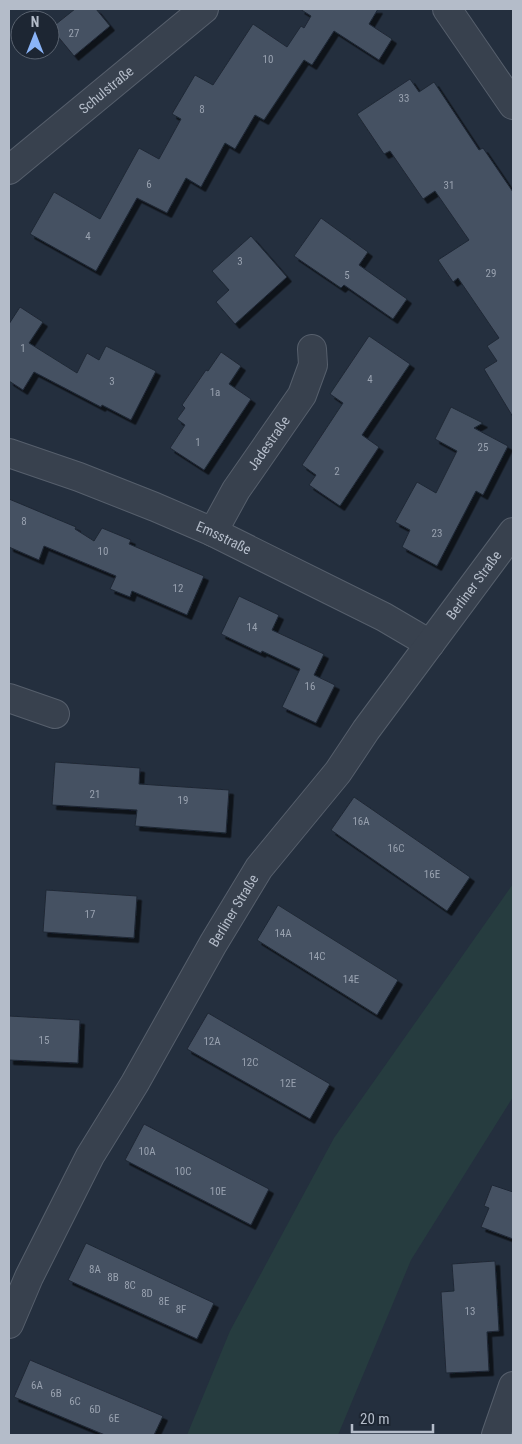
<svg xmlns="http://www.w3.org/2000/svg" width="522" height="1444" font-family="'Roboto Condensed',sans-serif">
<style>
.green{fill:#263c3f}
.building{fill:#455162;stroke:#1f2835;filter:url(#shadow)}
.lines{fill:none;stroke-linecap:round;stroke-linejoin:round}
.minor-casing{stroke:#565f6c;stroke-width:30}
.minor{stroke:#38414e;stroke-width:28}
.labels{text-anchor:middle;dominant-baseline:central;stroke-width:4.5;stroke-linejoin:round;paint-order:stroke}
.number-label{font-size:11px;fill:#98a1af}
.street-label{font-size:14px;fill:#b4bcc9;stroke:#1d2633}
</style>
<defs>
<filter id="shadow"><feDropShadow dx="4.5" dy="4.5" stdDeviation="0" flood-color="#0009"/></filter>
</defs>
<rect width="100%" height="100%" fill="#242f3e"/>
<path class="green" d="M513 884V1097L411 1260 338 1435H187L230 1331 334 1138Z"/>
<g class="building">
<path d="M75 9H96L110 26 74 56 51 28Z"/>
<path d="M300 9H378L369 24 392 39 379 60 334 31 312 65 304 60 264 120 255 115 235 149 225 143 201 187 186 178 167 213 137 198 96 271 30 234 54 192 100 219 139 148 159 159 181 119 172 114 195 75 213 85 253 24 287 47 301 26 304 28 311 16Z"/>
<path d="M410 79 419 92 434 82 479 150 483 148 513 192V417L484 369 497 361 487 346 499 338 458 278 453 282 438 260 469 240 435 191 423 199 390 151 384 154 357 114Z"/>
<path d="M321 218 368 252 359 265 407 299 393 319 344 285 341 288 294 256Z"/>
<path d="M251 236 287 277 235 324 216 302 229 290 212 271Z"/>
<path d="M20 307 43 322 29 343 77 373 87 353 99 360 106 346 156 371 131 420 102 405 101 407 34 372 23 390 9 381V324Z"/>
<path d="M369 336 410 364 362 435 379 447 340 506 309 485 316 475 302 465 343 403 330 394Z"/>
<path d="M221 352 241 366 229 384 251 399 204 470 170 448 185 425 177 419 185 408 182 405 206 370 208 371Z"/>
<path d="M451 407 483 423 474 428 508 446 483 495 476 491 437 566 402 547 410 530 395 522 417 482 436 493 457 451 435 439Z"/>
<path d="M9 499 76 527 75 529 94 541 102 528 131 540 129 544 204 576 187 615 132 591 130 597 110 589 116 576 44 546 39 560 9 547Z"/>
<path d="M239 596 279 615 272 630 324 654 314 675 335 685 316 723 282 707 300 669 262 651 261 653 221 634Z"/>
<path d="M55 762 140 768 139 784 229 790 226 833 135 826 137 810 52 805Z"/>
<path d="M354 797 470 877 447 911 331 830Z"/>
<path d="M46 890 137 896 134 938 43 932Z"/>
<path d="M278 905 398 980 377 1015 257 940Z"/>
<path d="M208 1013 330 1084 310 1119 187 1049Z"/>
<path d="M9 1016 80 1020 78 1063 9 1060Z"/>
<path d="M144 1124 269 1189 251 1225 125 1160Z"/>
<path d="M492 1185 513 1192V1239L481 1227 489 1208 484 1206Z"/>
<path d="M86 1243 214 1303 197 1339 68 1280Z"/>
<path d="M495 1261 499 1331 487 1332 489 1371 446 1373 441 1292 454 1291 452 1264Z"/>
<path d="M30 1360 163 1416 154 1435H105L14 1397Z"/>
</g>
<g class="lines">
<g class="minor-casing">
<g id="minor">
<path d="M447 9 513 105"/>
<path id="s1" d="M9 170 204 9"/>
<path id="s2" d="M9 453 79 477 155 507 213 532 384 617 430 644"/>
<path id="s3" d="M213 532 236 490 302 395 313 365 312 349"/>
<path d="M9 698 55 714"/>
<path id="s4" d="M9 1324 29 1277 90 1156 135 1083 213 944 259 868 338 772 366 730 513 532"/>
<path d="M496 1435 513 1386"/>
</g>
</g>
<use href="#minor" class="minor"/>
</g>
<g class="labels">
<g class="number-label">
<text x="74" y="33">27</text>
<text x="268" y="59">10</text>
<text x="404" y="98">33</text>
<text x="202" y="109">8</text>
<text x="149" y="184">6</text>
<text x="449" y="185">31</text>
<text x="88" y="236">4</text>
<text x="240" y="261">3</text>
<text x="491" y="273">29</text>
<text x="347" y="275">5</text>
<text x="23" y="348">1</text>
<text x="370" y="379">4</text>
<text x="112" y="381">3</text>
<text x="215" y="392">1a</text>
<text x="198" y="442">1</text>
<text x="483" y="447">25</text>
<text x="337" y="471">2</text>
<text x="24" y="521">8</text>
<text x="437" y="533">23</text>
<text x="103" y="551">10</text>
<text x="178" y="588">12</text>
<text x="252" y="627">14</text>
<text x="310" y="686">16</text>
<text x="95" y="794">21</text>
<text x="183" y="800">19</text>
<text x="361" y="821">16A</text>
<text x="396" y="848">16C</text>
<text x="432" y="874">16E</text>
<text x="90" y="914">17</text>
<text x="283" y="933">14A</text>
<text x="317" y="956">14C</text>
<text x="351" y="979">14E</text>
<text x="44" y="1040">15</text>
<text x="212" y="1041">12A</text>
<text x="250" y="1062">12C</text>
<text x="288" y="1083">12E</text>
<text x="147" y="1151">10A</text>
<text x="183" y="1171">10C</text>
<text x="218" y="1191">10E</text>
<text x="95" y="1269">8A</text>
<text x="113" y="1277">8B</text>
<text x="130" y="1285">8C</text>
<text x="147" y="1293">8D</text>
<text x="164" y="1301">8E</text>
<text x="181" y="1309">8F</text>
<text x="470" y="1311">13</text>
<text x="37" y="1385">6A</text>
<text x="56" y="1393">6B</text>
<text x="75" y="1401">6C</text>
<text x="95" y="1409">6D</text>
<text x="114" y="1418">6E</text>
</g>
<g class="street-label">
<text stroke="none"><textPath href="#s1" startOffset="126">Schulstraße</textPath></text>
<text stroke="none"><textPath href="#s3" startOffset="105">Jadestraße</textPath></text>
<text stroke="none"><textPath href="#s2" startOffset="231">Emsstraße</textPath></text>
<text stroke="none"><textPath href="#s4" startOffset="876">Berliner Straße</textPath></text>
<text stroke="none"><textPath href="#s4" startOffset="471">Berliner Straße</textPath></text>
</g>
</g>
<rect width="522" height="1444" fill="none" stroke="#b4bcc9" stroke-width="20"/>
<g transform="translate(35 35)"><circle r="24" fill="#1d2633" stroke="#59626f"/>
<path d="M0-4L9 19L0 12L-9 19Z" fill="#8ab4f8"/>
<text y="-8" font-size="14" font-weight="bold" text-anchor="middle" fill="#b4bcc9">N</text>
</g>
<path d="M352 1424v8h81v-8" fill="none" stroke="#b4bcc9" stroke-width="2.5"/>
<text x="360" y="1424" font-size="15" fill="#b4bcc9" stroke="#1d2633" stroke-width="4" paint-order="stroke">20 m</text>
</svg>
